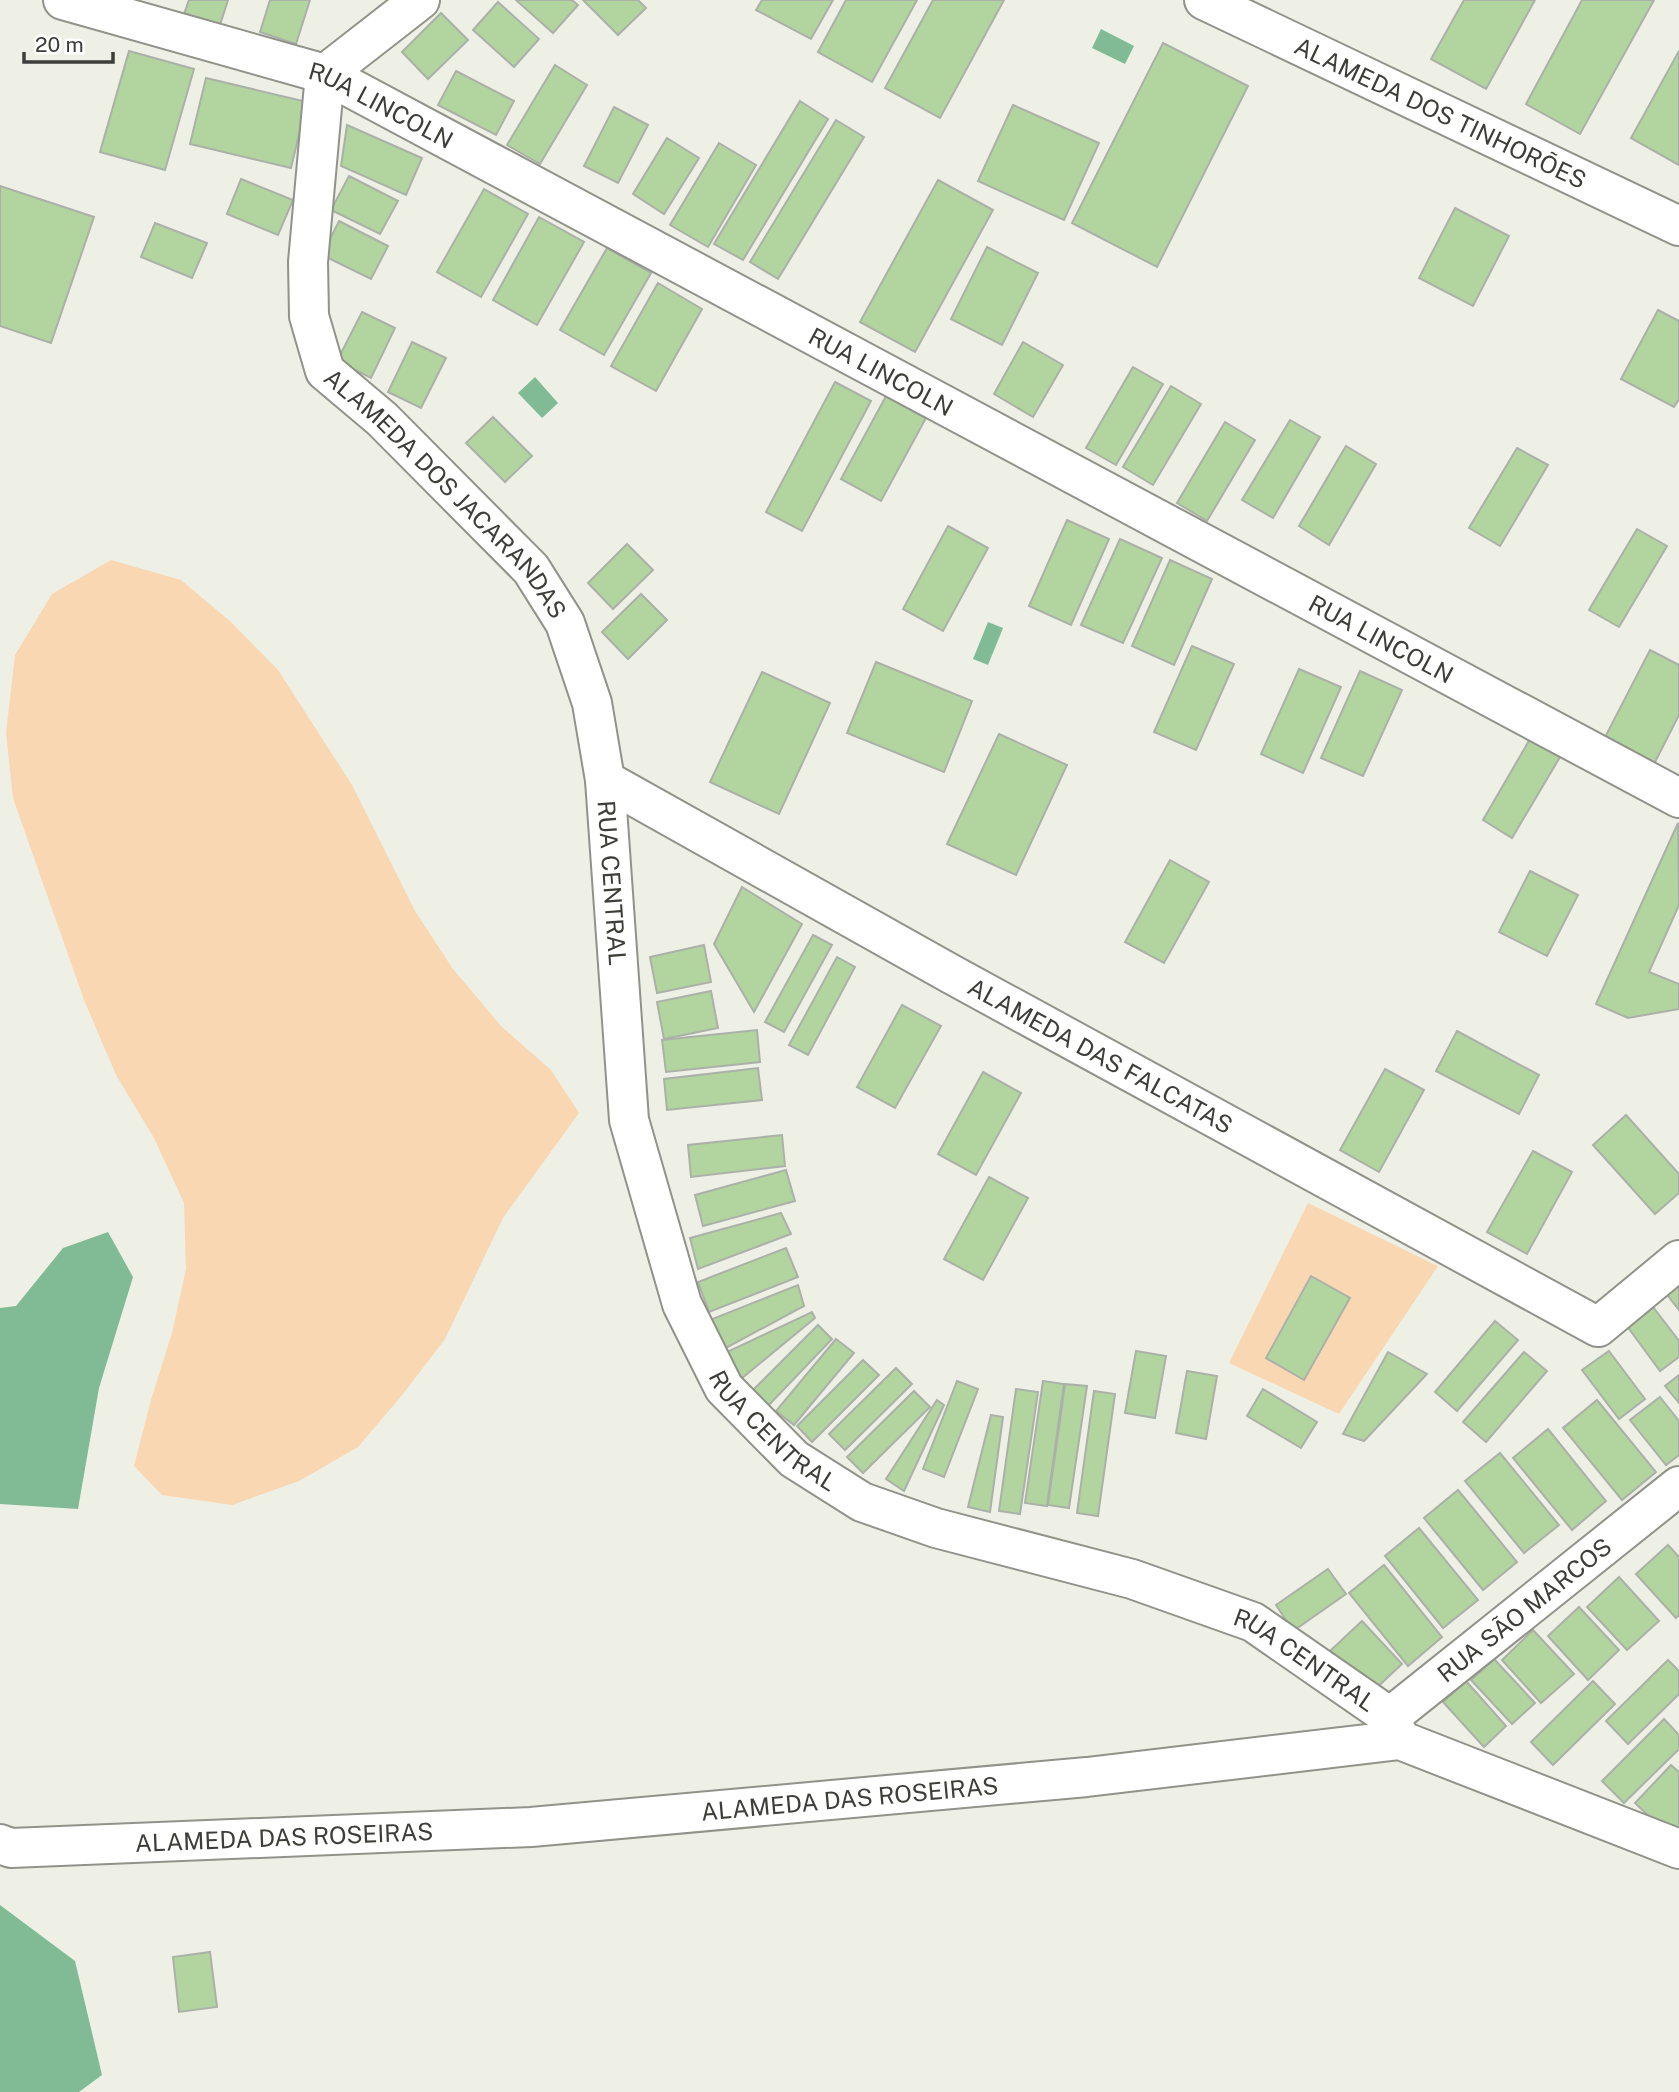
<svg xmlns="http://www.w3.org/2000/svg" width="1679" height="2092" font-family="'Public Sans',sans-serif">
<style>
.green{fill:#f8d7b2}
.water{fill:#81bb96}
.building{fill:#b2d49f;stroke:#abb1a8;stroke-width:2}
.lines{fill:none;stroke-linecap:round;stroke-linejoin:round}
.minor-casing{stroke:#919289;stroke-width:42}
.minor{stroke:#fff;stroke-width:38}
.labels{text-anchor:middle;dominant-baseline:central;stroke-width:7;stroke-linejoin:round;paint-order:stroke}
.street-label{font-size:24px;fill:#3d3d39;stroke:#fff}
</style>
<rect width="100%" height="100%" fill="#eef0e5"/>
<g class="green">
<path d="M111 560 181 580 231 622 278 670 352 785 415 911 453 969 501 1026 551 1070 579 1113 503 1218 445 1339 403 1394 358 1447 299 1481 232 1505 162 1495 134 1466 151 1400 172 1333 186 1269 184 1203 154 1138 116 1075 84 1000 13 798 6 733 15 655 52 594Z"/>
<path d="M1308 1203 1438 1266 1339 1414 1229 1363Z"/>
</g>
<g class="water">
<path d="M1101 29 1134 46 1125 64 1092 48Z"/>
<path d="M535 377 558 403 542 418 518 393Z"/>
<path d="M988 622 1003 628 988 665 973 659Z"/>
<path d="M108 1232 133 1277 99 1388 78 1509 0 1504V1308L16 1306 63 1248Z"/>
<path d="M0 1905 75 1961 102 2075 79 2092H0Z"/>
</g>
<g class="building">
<path d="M189 0H228L220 25 184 14Z"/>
<path d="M270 0H310L296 44 260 32Z"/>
<path d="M516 0H572L578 5 553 33Z"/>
<path d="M583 0H638L646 8 618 35Z"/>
<path d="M762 0H833L811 39 756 10Z"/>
<path d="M846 0H917L872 82 818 52Z"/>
<path d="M933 0H1004L940 118 885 88Z"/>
<path d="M1464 0H1535L1486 89 1431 59Z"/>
<path d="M1582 0H1654L1580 134 1526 104Z"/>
<path d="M498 2 539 39 514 67 473 30Z"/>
<path d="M441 13 468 40 428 79 402 52Z"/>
<path d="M1163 43 1248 86 1157 267 1072 223Z"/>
<path d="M129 51 194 69 165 170 100 152Z"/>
<path d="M1679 51V165L1631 138Z"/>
<path d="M555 65 587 85 540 164 507 145Z"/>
<path d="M456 71 514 101 496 135 438 105Z"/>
<path d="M206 78 307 102 291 168 190 144Z"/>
<path d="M800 101 828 119 743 260 714 244Z"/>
<path d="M1013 105 1099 143 1064 220 978 181Z"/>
<path d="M614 107 648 125 618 183 584 166Z"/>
<path d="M836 120 864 137 778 279 750 262Z"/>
<path d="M347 125 422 158 406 195 341 166Z"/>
<path d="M667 138 699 158 664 214 633 194Z"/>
<path d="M719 143 756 165 708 247 670 225Z"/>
<path d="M349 176 398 201 380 234 331 210Z"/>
<path d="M241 179 293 200 278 235 227 214Z"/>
<path d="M938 180 993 210 915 352 860 322Z"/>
<path d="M0 186 94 217 51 343 0 326Z"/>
<path d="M484 189 528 214 481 297 437 272Z"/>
<path d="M1455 208 1509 236 1473 306 1419 278Z"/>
<path d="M539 217 584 242 537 325 493 300Z"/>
<path d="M339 221 388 246 371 279 322 255Z"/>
<path d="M155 223 207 243 192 278 141 257Z"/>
<path d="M987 247 1038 273 1002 345 951 319Z"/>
<path d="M607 248 651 273 604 355 560 330Z"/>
<path d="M658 283 702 309 656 391 611 366Z"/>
<path d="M1658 310 1679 321V399L1674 407 1621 379Z"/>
<path d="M362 312 395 328 371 378 337 361Z"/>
<path d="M412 342 446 358 421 408 388 392Z"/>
<path d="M1023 342 1063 365 1033 417 994 394Z"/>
<path d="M1133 367 1163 384 1116 465 1086 448Z"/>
<path d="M835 382 871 401 802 531 766 512Z"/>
<path d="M1171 386 1201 404 1153 485 1123 467Z"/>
<path d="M886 396 926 418 881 501 841 479Z"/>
<path d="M493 417 532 456 505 482 466 443Z"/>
<path d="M1290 420 1320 437 1273 518 1242 500Z"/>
<path d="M1225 422 1255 440 1207 521 1177 503Z"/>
<path d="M1346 446 1376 464 1329 545 1299 526Z"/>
<path d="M1517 448 1548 465 1500 546 1469 528Z"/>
<path d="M1067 520 1109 539 1071 625 1029 606Z"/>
<path d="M948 526 988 548 943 631 903 609Z"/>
<path d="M1637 529 1667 546 1619 627 1589 610Z"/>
<path d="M1120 539 1162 558 1123 643 1081 625Z"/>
<path d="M627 544 653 570 613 609 588 583Z"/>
<path d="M1170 560 1212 579 1174 665 1132 646Z"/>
<path d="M641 594 667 620 628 659 602 632Z"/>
<path d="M1192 646 1234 664 1196 750 1154 732Z"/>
<path d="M1650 650 1679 665V715L1652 768 1602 743Z"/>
<path d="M876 662 972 701 944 772 847 733Z"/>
<path d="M1299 669 1341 687 1303 773 1261 754Z"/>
<path d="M1360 671 1402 690 1363 776 1321 758Z"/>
<path d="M762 672 830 703 779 814 710 782Z"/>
<path d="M999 734 1067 765 1016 875 947 844Z"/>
<path d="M1530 739 1560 757 1512 838 1483 820Z"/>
<path d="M1678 823 1679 905 1649 972 1679 984V1009L1628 1018 1596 1004Z"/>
<path d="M1170 860 1209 882 1164 963 1125 942Z"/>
<path d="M1530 871 1578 895 1547 956 1499 932Z"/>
<path d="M742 887 802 924 754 1012 714 944Z"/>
<path d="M813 935 832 945 784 1032 765 1022Z"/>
<path d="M704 945 711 982 657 993 650 957Z"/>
<path d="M837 957 855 967 808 1055 789 1045Z"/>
<path d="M711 991 718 1028 664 1039 657 1002Z"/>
<path d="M902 1005 941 1026 895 1108 857 1087Z"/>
<path d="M757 1030 760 1062 666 1072 662 1040Z"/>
<path d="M1457 1031 1539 1075 1519 1114 1436 1071Z"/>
<path d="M758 1068 762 1100 667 1110 664 1079Z"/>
<path d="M1385 1069 1424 1090 1379 1172 1340 1150Z"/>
<path d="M983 1072 1021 1093 976 1175 938 1154Z"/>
<path d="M1626 1115 1679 1174V1193L1655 1214 1593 1145Z"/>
<path d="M782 1135 785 1166 691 1177 688 1145Z"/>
<path d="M1533 1151 1572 1172 1527 1254 1487 1232Z"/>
<path d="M786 1170 795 1201 703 1226 695 1195Z"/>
<path d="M989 1177 1028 1198 983 1280 944 1259Z"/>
<path d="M781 1213 791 1234 698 1269 690 1238Z"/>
<path d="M786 1248 798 1277 709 1312 698 1282Z"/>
<path d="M1311 1276 1350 1298 1304 1380 1266 1358Z"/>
<path d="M1679 1282V1310L1665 1292Z"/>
<path d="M798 1285 804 1306 722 1350 710 1320Z"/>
<path d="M1650 1303 1679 1341V1357L1660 1371 1624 1322Z"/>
<path d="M812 1312 815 1318 736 1383 725 1353Z"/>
<path d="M1495 1321 1518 1340 1457 1411 1435 1392Z"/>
<path d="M818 1325 832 1339 767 1407 752 1391Z"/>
<path d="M836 1339 854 1353 794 1425 776 1411Z"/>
<path d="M1136 1351 1166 1356 1155 1418 1125 1413Z"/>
<path d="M1609 1351 1645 1399 1619 1419 1582 1370Z"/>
<path d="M1388 1352 1427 1374 1364 1441 1343 1434Z"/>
<path d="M1524 1352 1547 1371 1486 1442 1463 1422Z"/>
<path d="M863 1360 879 1375 812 1442 797 1426Z"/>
<path d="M896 1368 912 1384 845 1450 829 1434Z"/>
<path d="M1187 1371 1217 1376 1206 1439 1176 1433Z"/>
<path d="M1679 1375V1403L1665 1386Z"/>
<path d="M957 1381 978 1389 944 1477 923 1469Z"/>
<path d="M1043 1381 1064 1384 1047 1506 1025 1503Z"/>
<path d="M1065 1384 1087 1386 1069 1508 1048 1505Z"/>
<path d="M1016 1389 1038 1392 1020 1514 999 1511Z"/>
<path d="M1263 1389 1317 1422 1301 1448 1247 1416Z"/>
<path d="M914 1391 930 1407 863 1473 847 1457Z"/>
<path d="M1094 1391 1115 1394 1098 1516 1077 1513Z"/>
<path d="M1660 1397 1679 1421V1455L1666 1465 1630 1420Z"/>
<path d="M937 1400 944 1405 904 1491 886 1479Z"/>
<path d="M1597 1400 1656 1472 1622 1500 1563 1428Z"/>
<path d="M991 1415 1003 1417 990 1512 968 1507Z"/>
<path d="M1548 1429 1606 1501 1572 1530 1513 1458Z"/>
<path d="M1500 1453 1559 1525 1524 1553 1465 1481Z"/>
<path d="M1458 1490 1517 1562 1483 1590 1424 1518Z"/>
<path d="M1419 1528 1478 1600 1443 1628 1385 1556Z"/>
<path d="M1668 1545 1679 1557V1615L1676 1618 1636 1574Z"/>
<path d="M1384 1565 1442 1637 1408 1666 1349 1593Z"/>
<path d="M1328 1569 1346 1594 1293 1631 1276 1605Z"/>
<path d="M1619 1577 1659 1621 1627 1650 1587 1607Z"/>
<path d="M1579 1607 1619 1650 1588 1680 1548 1636Z"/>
<path d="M1362 1621 1402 1664 1370 1694 1330 1651Z"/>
<path d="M1533 1630 1574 1674 1541 1703 1502 1660Z"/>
<path d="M1494 1659 1535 1703 1512 1724 1471 1680Z"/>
<path d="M1668 1660 1679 1671V1694L1628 1744 1606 1721Z"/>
<path d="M1466 1681 1506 1726 1484 1747 1443 1702Z"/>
<path d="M1593 1681 1615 1704 1553 1765 1531 1742Z"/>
<path d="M1664 1719 1679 1735V1749L1624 1803 1602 1781Z"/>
<path d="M1671 1765 1679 1772V1845L1635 1803Z"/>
<path d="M210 1952 217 2007 179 2012 173 1957Z"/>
</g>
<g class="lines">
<g class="minor-casing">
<g id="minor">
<path id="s1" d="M63 0 325 74 1679 798"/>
<path id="s2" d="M420 0 325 74 308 262 309 316 325 371 382 419 531 569 565 623 592 703 605 780 629 1120 682 1304 724 1388 794 1459 862 1502 936 1528 1132 1579 1253 1622 1390 1717"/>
<path id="s3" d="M1204 0 1679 226"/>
<path id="s4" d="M605 780 951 974 1598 1327 1679 1260"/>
<path id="s5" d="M1400 1739 1390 1717 1679 1486"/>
<path id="s6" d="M0 1844 11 1848 531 1827 1087 1777 1400 1740 1679 1849"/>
</g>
</g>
<use href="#minor" class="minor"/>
</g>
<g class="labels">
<g class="street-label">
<text stroke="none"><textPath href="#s1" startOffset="336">RUA LINCOLN</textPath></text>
<text stroke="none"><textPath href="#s3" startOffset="262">ALAMEDA DOS TINHORÕES</textPath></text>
<text stroke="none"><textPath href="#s1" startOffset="903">RUA LINCOLN</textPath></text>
<text stroke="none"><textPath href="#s2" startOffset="593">ALAMEDA DOS JACARANDAS</textPath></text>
<text stroke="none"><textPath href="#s1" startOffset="1470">RUA LINCOLN</textPath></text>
<text stroke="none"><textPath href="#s2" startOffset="1036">RUA CENTRAL</textPath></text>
<text stroke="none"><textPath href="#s4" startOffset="567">ALAMEDA DAS FALCATAS</textPath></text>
<text stroke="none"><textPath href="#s2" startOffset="1624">RUA CENTRAL</textPath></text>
<text stroke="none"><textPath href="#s5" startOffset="196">RUA SÃO MARCOS</textPath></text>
<text stroke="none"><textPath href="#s2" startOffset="2212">RUA CENTRAL</textPath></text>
<text stroke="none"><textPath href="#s6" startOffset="852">ALAMEDA DAS ROSEIRAS</textPath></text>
<text stroke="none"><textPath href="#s6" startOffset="285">ALAMEDA DAS ROSEIRAS</textPath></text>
</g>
</g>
<path d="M24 52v10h89v-10" fill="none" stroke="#3d3d39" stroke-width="3.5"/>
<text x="35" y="52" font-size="21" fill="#3d3d39" stroke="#ffffff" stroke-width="5" paint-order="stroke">20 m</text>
</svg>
